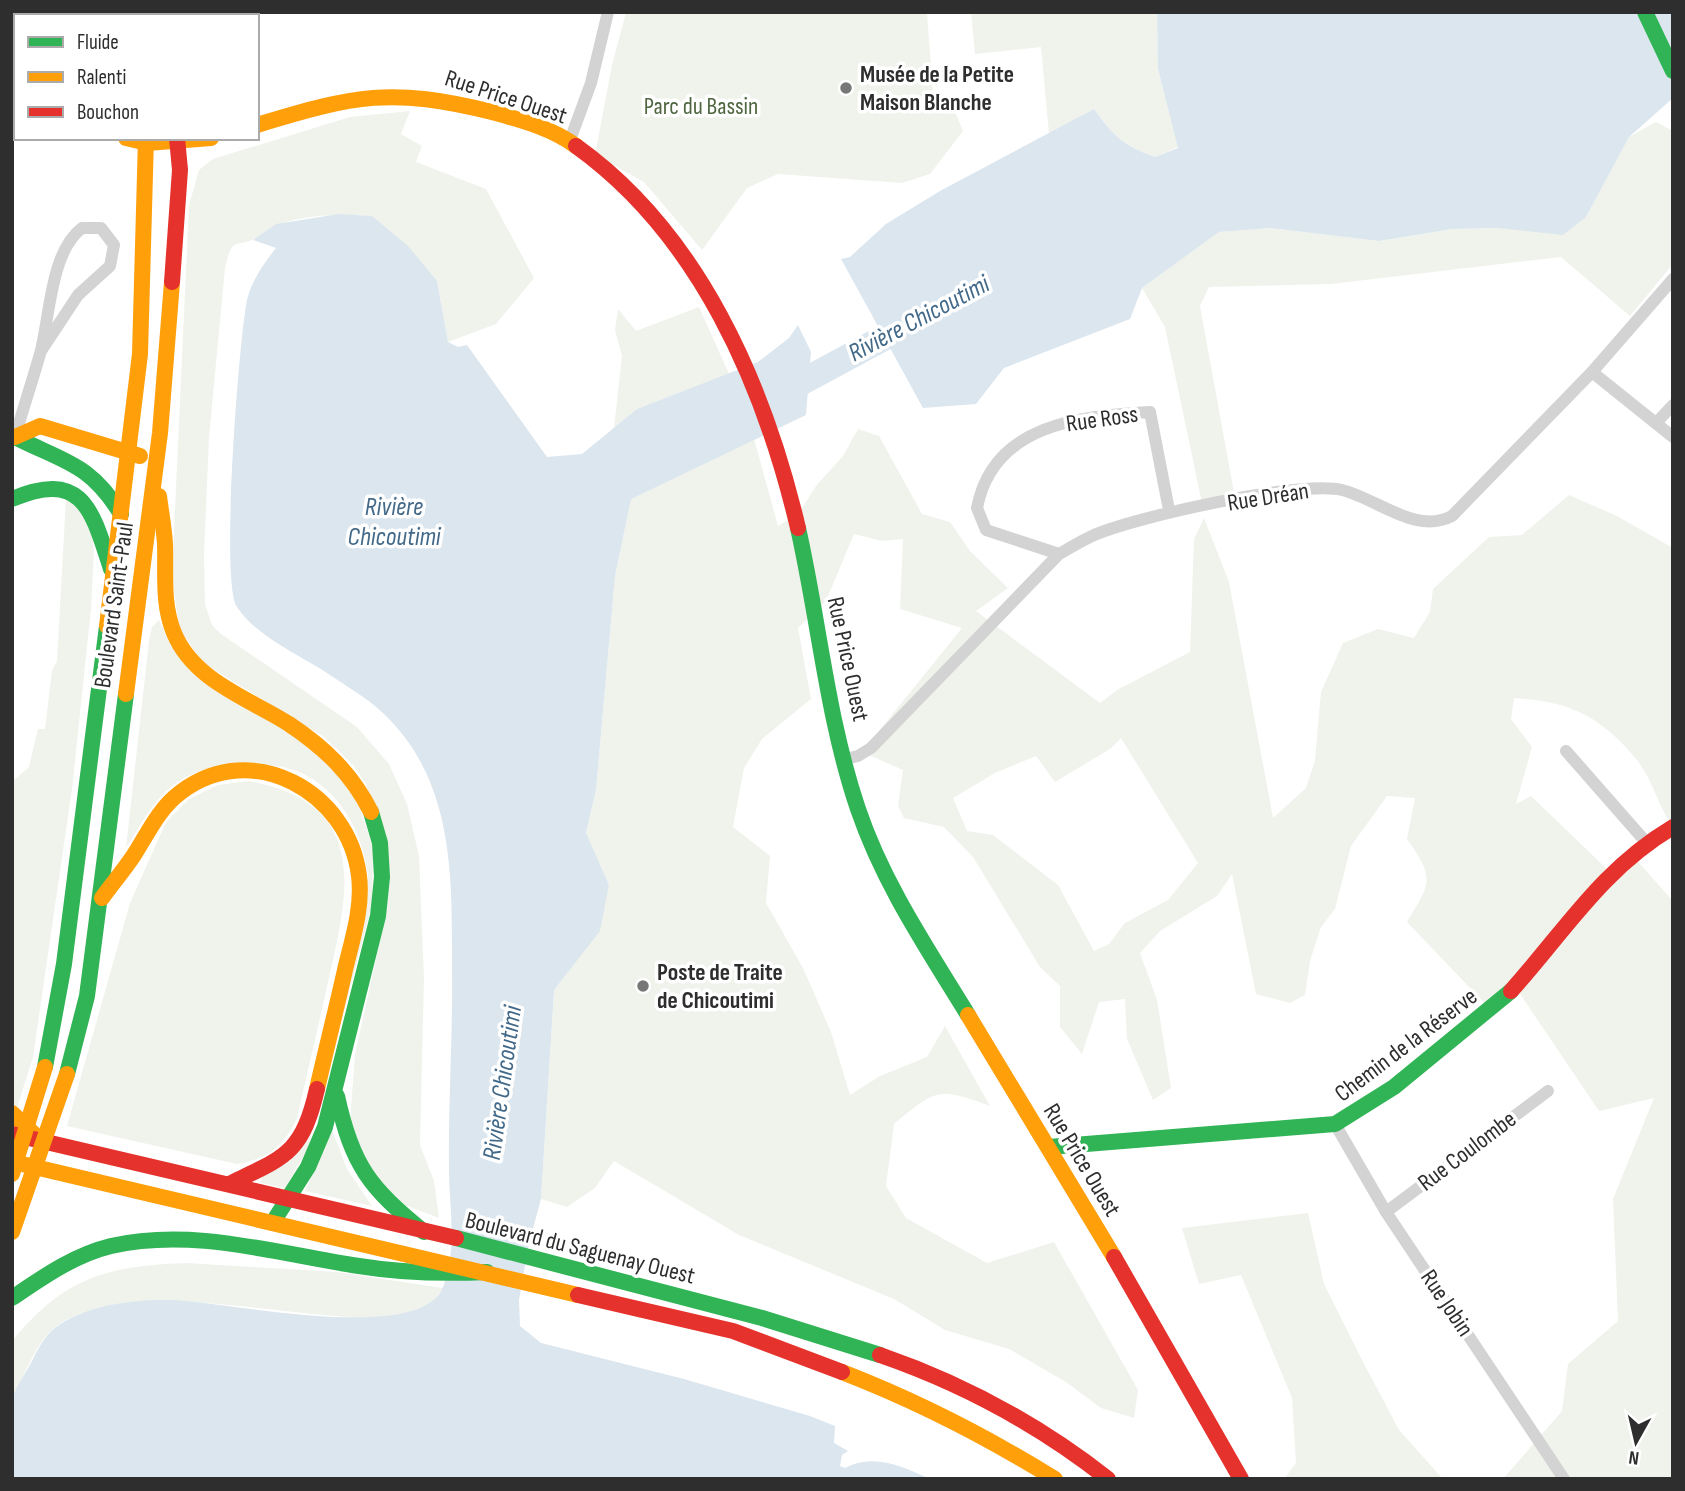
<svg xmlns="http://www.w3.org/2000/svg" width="1685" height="1491" font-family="'Sofia Sans Condensed',sans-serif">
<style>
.green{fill:#f0f3ec;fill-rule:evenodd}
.water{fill:#dbe6ef}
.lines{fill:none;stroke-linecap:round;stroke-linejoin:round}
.river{stroke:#dbe6ef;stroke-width:26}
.street{stroke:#d3d3d3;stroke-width:12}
.fast{stroke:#30b455;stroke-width:16}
.slow{stroke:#ff9f0a;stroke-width:16}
.jam{stroke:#e5322d;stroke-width:16}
.slow-bridge{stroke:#ff9f0a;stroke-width:16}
.poi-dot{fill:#777;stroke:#fff;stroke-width:2.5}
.labels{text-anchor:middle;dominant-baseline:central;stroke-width:7;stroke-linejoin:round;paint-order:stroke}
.poi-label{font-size:24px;font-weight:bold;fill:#2e2e2e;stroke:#fff;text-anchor:start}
.street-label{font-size:24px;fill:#2e2e2e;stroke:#fff}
.park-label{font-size:24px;fill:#4f6640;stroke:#fff}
.water-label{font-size:26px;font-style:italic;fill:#436989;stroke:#fff}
</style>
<rect width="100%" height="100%" fill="#fff"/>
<g class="green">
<path d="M626 12H927L933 96 951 102 963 131 930 174 902 183 778 174 747 188 702 250 644 182 595 155 612 65Z"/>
<path d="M971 12H1157L1158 69 1178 147 1155 157C1123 145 1114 137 1094 109L1049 134 1041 47 975 54Z"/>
<path d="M410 111 401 134 422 146 416 162 486 189 534 278 496 324 448 342 437 281 371 216C341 214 309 214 279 224 270 226 264 234 256 238 235 249 233 234 225 268L209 437 204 555 205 604 212 625 221 634 357 727 389 764 407 804 419 856 424 978 420 1145 434 1181 439 1218 405 1205 371 1174 350 1121 355 1054 386 914 366 784 353 765 324 737 203 663 179 628 172 575 189 205 199 170 213 159 350 117Z"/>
<path d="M1656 122 1673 131V264L1630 316 1561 257 1331 284 1209 287 1200 306 1235 498 1202 503 1165 327 1142 288 1219 232 1270 228 1379 241 1452 229 1498 228 1586 217 1629 137Z"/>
<path d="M699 307 729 374 637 409 614 428 622 356 615 330 618 309 636 331Z"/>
<path d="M750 424 778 526 799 513 816 486 843 456 858 429 879 436 922 514 950 522 970 551 1008 588 976 611 1100 703 1117 690 1190 652 1194 539 1204 518 1229 582 1273 818 1306 788 1315 760 1321 692 1343 643 1378 629 1414 638 1430 612 1433 589 1489 537 1522 535 1569 495 1617 516 1673 548V827C1659 808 1652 779 1637 760 1601 716 1569 701 1514 698L1511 719 1532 747 1516 804 1531 796 1610 872 1632 855 1673 901V1479H1503L1562 1411 1568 1364 1618 1321 1613 1199 1654 1098 1599 1111 1516 988 1491 1010 1407 922C1431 882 1435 879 1407 839L1415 798 1387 796 1351 846 1335 909 1321 927 1310 961 1305 995 1290 1003 1256 994 1232 874 1217 896 1160 931 1140 953 1157 1000 1171 1088 1153 1100 1127 1039 1125 999 1099 1002 1082 1054 1060 1027V986L1040 967 973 857 944 827 904 818 898 806 903 770 862 752 962 628 900 609 903 539 882 541 854 534 826 601 798 628 811 699 762 739 744 768 733 827 770 856 766 903 803 968 831 1032 850 1095 880 1076 927 1057 945 1026 990 1106C938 1087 936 1089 894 1124L886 1186 906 1218 987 1263 1054 1242 1138 1390 1134 1418 1101 1408 1066 1382 1009 1349 945 1330 894 1299 739 1235 614 1161 595 1188 567 1207 541 1199 554 990 599 931 609 885 586 834 596 790 615 576 631 498 688 469ZM1121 738 1198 863 1168 900 1125 923 1109 944 1094 951 1058 885 993 835 967 831 953 798 995 773 1036 756 1055 782 1110 749Z"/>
<path d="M66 498 76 504 92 534 94 552 91 609 72 789 33 1057 17 1108 12 1102V782L29 767 38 729H45L52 671 57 661Z"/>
<path d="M159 620 169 642 325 758 359 804 373 849 372 905 307 1150 285 1188 260 1183 262 1177 291 1160 368 877C363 830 336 781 287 768 277 765 265 766 255 766 226 764 204 766 179 781 155 796 141 825 126 848L149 641 152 627Z"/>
<path d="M249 781C371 804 349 890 328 982 318 1028 307 1073 297 1118 284 1147 267 1159 237 1164L67 1126 130 903 166 822 189 799 218 785Z"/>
<path d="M332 1130 347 1169 372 1206 305 1191Z"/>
<path d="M1308 1213 1324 1284 1362 1360 1399 1430 1443 1479H1284L1296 1463 1292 1398 1241 1275 1199 1284 1182 1228Z"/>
<path d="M187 1263 337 1272 443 1288C437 1297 431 1306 421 1310 396 1321 363 1318 336 1316 263 1311 119 1282 58 1325 35 1341 26 1375 12 1397V1341C65 1277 106 1266 187 1263Z"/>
</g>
<g class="water">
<path d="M1157 12H1673V98L1629 137 1586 217 1563 235 1498 228 1452 229 1379 241 1270 228 1219 232 1142 288 1130 319 1004 368 976 404 923 408 841 259 850 257 886 224 940 191 1094 109C1114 137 1123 145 1155 157L1178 148 1158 69Z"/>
<path d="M339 214 372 216 408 246 437 281 448 342 458 347 467 345 547 457 582 454 637 409 758 362 789 338 798 325 811 352 806 415 631 499 615 576 596 790 586 833 609 885 600 931 554 990 541 1199 529 1243 519 1300 520 1326 541 1343 684 1379 810 1416 835 1426 834 1443 848 1451 842 1455 840 1466 845 1468C873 1453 902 1466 930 1479H12C12 1454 9 1426 12 1401 14 1389 25 1374 31 1363 37 1351 44 1336 55 1328 83 1305 136 1299 171 1300 223 1301 421 1346 443 1287 458 1250 449 1207 449 1168 448 1102 453 1036 452 970 452 877 455 781 383 713 366 697 346 686 327 673 298 654 257 637 237 607 220 583 239 339 247 300 252 280 264 263 276 248L253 240 276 224Z"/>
</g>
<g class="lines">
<path class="river" d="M778 395 913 322"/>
<g class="street">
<path d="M570 140 591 83 608 12"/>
<path d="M1592 372 1673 437"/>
<path d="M1656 423 1673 405"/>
<path d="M15 437C23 409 32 382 40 354 50 318 50 252 82 228H101L114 245 110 266 78 295 41 351"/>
<path d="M1059 554 986 530 977 508C993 424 1080 416 1150 412L1168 505"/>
<path d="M1566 751 1645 841"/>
<path d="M845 759 858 756 871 748 1059 554C1070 548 1081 541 1092 536 1134 517 1301 480 1342 490 1378 499 1416 535 1452 516L1592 372 1673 279"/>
<path d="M1335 1124 1386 1212 1564 1479"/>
<path d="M1386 1212 1548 1091"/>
</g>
<g class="fast">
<path d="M142 12V16"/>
<path d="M172 12V16"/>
<path d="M1645 12 1673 71"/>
<path d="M12 108 16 109"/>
<path d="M15 437C64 462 90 463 121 514"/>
<path d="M12 499C83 469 92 510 111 569"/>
<path d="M798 528C819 621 827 718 858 809 883 883 927 948 968 1015"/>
<path d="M45 1067 64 964 107 626"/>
<path d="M67 1074 87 996 126 694"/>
<path d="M337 1096C352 1166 370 1188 424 1232"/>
<path d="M1049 1147 1335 1124 1394 1087 1511 991"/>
<path d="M273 1222 308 1167 325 1127 378 916 382 877 380 843 371 812"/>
<path d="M456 1238 762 1318 880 1355"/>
<path d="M12 1298C43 1277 74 1255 111 1246 194 1227 277 1254 359 1266 402 1273 443 1274 487 1272"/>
</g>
<g class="slow">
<path d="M119 16 120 12"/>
<path d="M257 125C356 95 390 87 492 112 521 120 552 128 576 146"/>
<path d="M126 138 147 143 211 138"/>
<path d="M15 437 40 426 140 456"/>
<path d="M159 496C161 512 164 528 165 544 166 574 162 604 174 633 194 681 248 698 289 724 325 748 352 774 371 812"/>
<path d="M107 626 140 354 146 138"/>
<path d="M126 694 160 433 172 282"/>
<path d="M102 898C112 884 124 870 134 855 148 833 159 808 181 792 252 738 349 792 359 876 363 908 352 940 345 970 336 1010 326 1050 317 1089"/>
<path d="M968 1015 1114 1257"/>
<path d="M12 1113 36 1136"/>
<path d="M22 1164 578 1295"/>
<path d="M842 1372C917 1401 987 1437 1055 1479"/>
</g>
<g class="jam">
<path d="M576 146C699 234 764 384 798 528"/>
<path d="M172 282 180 170 177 138"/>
<path d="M1511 991C1565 931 1601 870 1673 827"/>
<path d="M12 1134 456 1238"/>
<path d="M229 1184C285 1157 302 1154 317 1089"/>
<path d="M1114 1257 1241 1479"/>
<path d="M578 1295 733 1331 842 1372"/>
<path d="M880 1355C964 1384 1038 1424 1108 1479"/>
</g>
<g class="slow-bridge">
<path d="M12 1174 45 1067"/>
<path d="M12 1232 67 1074"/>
</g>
</g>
<g class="poi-dot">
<circle cx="846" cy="88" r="7"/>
<circle cx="643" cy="986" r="7"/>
</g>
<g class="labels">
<g class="poi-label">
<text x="860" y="74">Musée de la Petite<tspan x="860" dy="28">Maison Blanche</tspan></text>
<text x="657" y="972">Poste de Traite<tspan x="657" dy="28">de Chicoutimi</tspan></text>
</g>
<g class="street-label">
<text transform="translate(506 97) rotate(18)">Rue Price Ouest</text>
<text transform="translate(1102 419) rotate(-8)">Rue Ross</text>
<text transform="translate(1268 497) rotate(-9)">Rue Dréan</text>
<text transform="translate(114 605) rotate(-82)">Boulevard Saint-Paul</text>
<text transform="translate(848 659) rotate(78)">Rue Price Ouest</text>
<text transform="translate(1406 1045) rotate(-37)">Chemin de la Réserve</text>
<text transform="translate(1467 1151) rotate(-37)">Rue Coulombe</text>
<text transform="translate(1082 1160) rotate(59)">Rue Price Ouest</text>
<text transform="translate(580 1248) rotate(14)">Boulevard du Saguenay Ouest</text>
<text transform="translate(1447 1303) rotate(56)">Rue Jobin</text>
</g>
<g class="park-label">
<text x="701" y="106">Parc du Bassin</text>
</g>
<g class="water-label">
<text transform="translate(919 319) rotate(-28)">Rivière Chicoutimi</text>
<text x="394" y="507">Rivière<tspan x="394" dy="30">Chicoutimi</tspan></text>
<text transform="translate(503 1083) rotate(-82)">Rivière Chicoutimi</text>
</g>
</g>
<rect width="1685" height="1491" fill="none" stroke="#2e2e2e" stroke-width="28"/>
<rect x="14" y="14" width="245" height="126" fill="#ffffff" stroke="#ababab" stroke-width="2"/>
<rect x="28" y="37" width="35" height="10" fill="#30b455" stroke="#ababab" stroke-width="2"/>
<text x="77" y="49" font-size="21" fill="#2e2e2e">Fluide</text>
<rect x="28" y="72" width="35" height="10" fill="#ff9f0a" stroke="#ababab" stroke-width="2"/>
<text x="77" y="84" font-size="21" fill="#2e2e2e">Ralenti</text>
<rect x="28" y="107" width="35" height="10" fill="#e5322d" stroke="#ababab" stroke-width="2"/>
<text x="77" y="119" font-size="21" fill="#2e2e2e">Bouchon</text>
<g transform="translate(1636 1442) rotate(188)" stroke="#ffffff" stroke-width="5" paint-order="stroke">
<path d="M0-5L12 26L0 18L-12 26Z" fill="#2e2e2e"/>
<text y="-10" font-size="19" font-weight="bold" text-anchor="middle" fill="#2e2e2e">N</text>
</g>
</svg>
